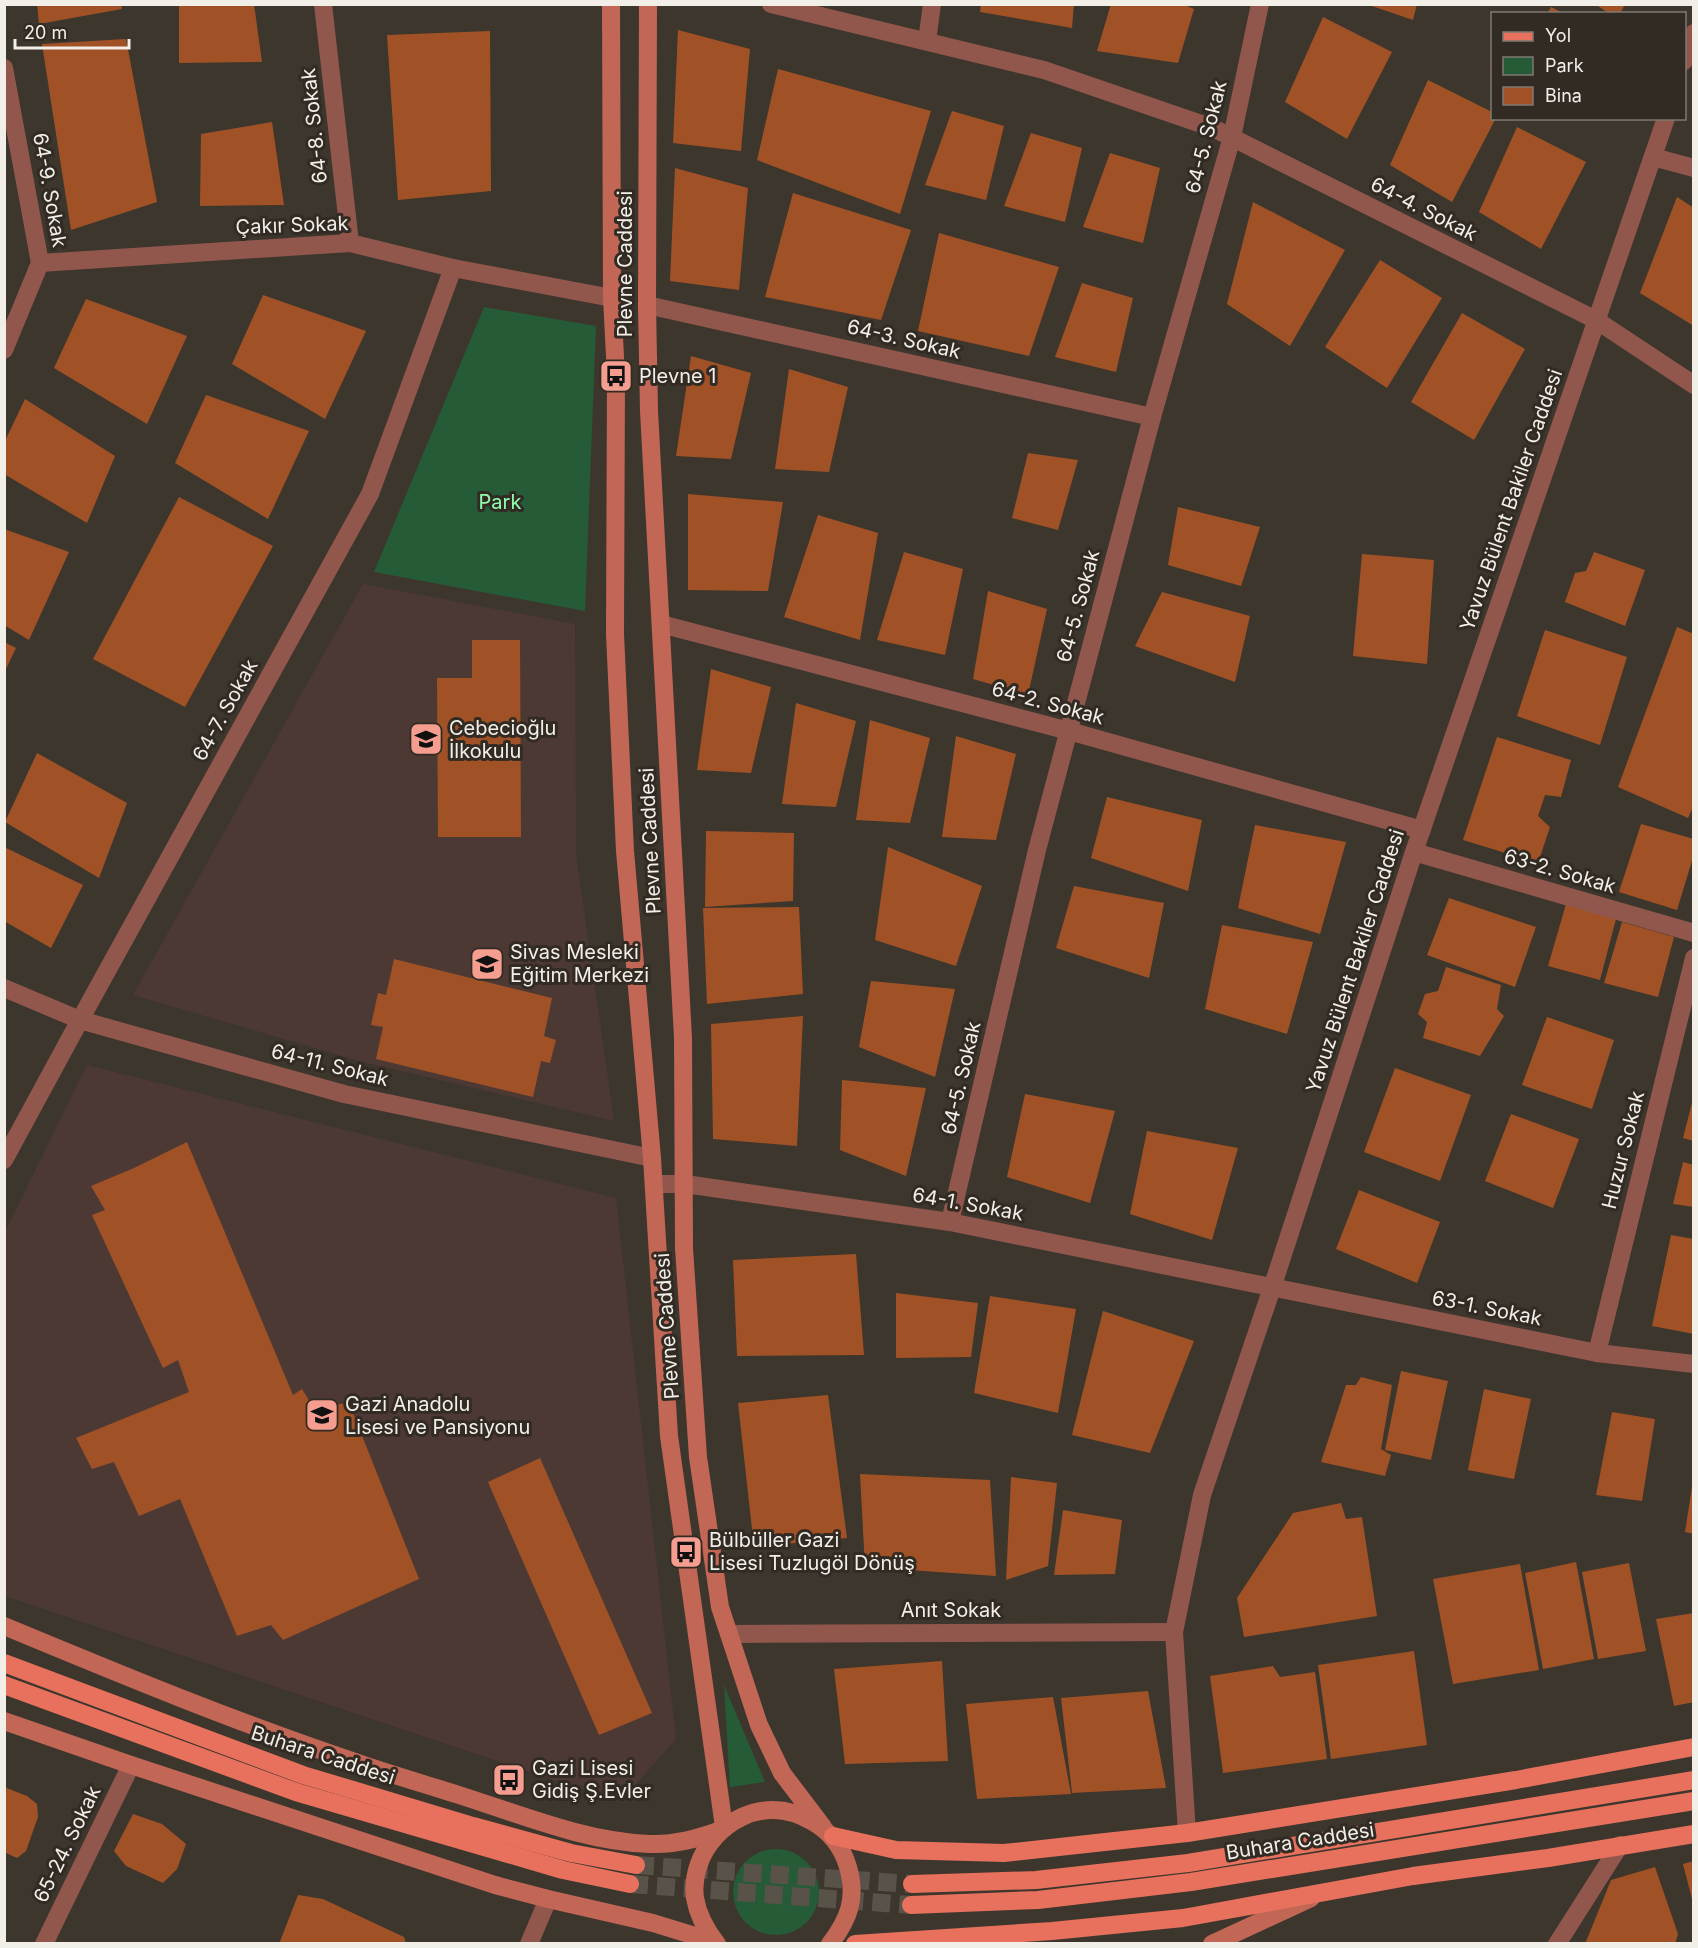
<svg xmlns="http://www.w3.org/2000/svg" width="1698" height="1948" font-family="Inter,sans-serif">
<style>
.education{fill:#4d3934}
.green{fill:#255c37}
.building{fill:#a05226}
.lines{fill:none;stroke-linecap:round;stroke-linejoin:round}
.primary-tunnel{stroke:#585249;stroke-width:18;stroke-dasharray:18 9;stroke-linecap:butt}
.street{stroke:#91574c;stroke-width:18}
.secondary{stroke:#c26656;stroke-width:18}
.primary{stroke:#e7715d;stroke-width:18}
.labels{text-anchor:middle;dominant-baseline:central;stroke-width:6;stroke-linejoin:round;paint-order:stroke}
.street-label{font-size:20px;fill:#f2eee8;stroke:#322b23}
.poi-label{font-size:20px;fill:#f2eee8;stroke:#322b23;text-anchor:start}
.park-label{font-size:20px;fill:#90fdb0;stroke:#322b23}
</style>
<rect width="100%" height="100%" fill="#3d362d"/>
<g class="education">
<path d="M363 584 575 624 576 855 614 1121 359 1061 133 995Z"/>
<path d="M87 1065 616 1198 676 1739 620 1802 5 1596 4 1234Z"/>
</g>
<g class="green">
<path d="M484 307 596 326 585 611 374 572Z"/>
<path d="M724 1685 765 1782 730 1787Z"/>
<circle cx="776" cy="1892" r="43"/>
</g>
<g class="building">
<path d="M37 4H121L122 9 39 24Z"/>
<path d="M179 4H254L262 62 179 63Z"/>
<path d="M981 4H1074L1072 28 980 12Z"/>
<path d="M1111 4H1182L1194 9 1178 63 1097 51Z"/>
<path d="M1366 4H1417L1413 20Z"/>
<path d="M1595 4H1625L1620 14H1610Z"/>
<path d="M1551 7 1565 14H1547Z"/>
<path d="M1323 17 1392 52 1347 139 1285 102Z"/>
<path d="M678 30 750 49 741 151 673 143Z"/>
<path d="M490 31 491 191 398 200 387 35Z"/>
<path d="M126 39 157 202 71 230 42 44Z"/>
<path d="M778 69 931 111 900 214 757 160Z"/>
<path d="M1428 80 1492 112V118H1496L1452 202 1390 165Z"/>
<path d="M952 111 1004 126 986 200 925 185Z"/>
<path d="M272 122 284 205 200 206 201 134Z"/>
<path d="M1517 127 1586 162 1541 249 1479 212Z"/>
<path d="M1031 133 1082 148 1065 222 1004 206Z"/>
<path d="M1110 153 1160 168 1143 243 1083 227Z"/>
<path d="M675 168 748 188 739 290 670 281Z"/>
<path d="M793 193 911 230 881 320 765 297Z"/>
<path d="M1677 197 1694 208V326L1640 293Z"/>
<path d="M1253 202 1345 250 1290 346 1227 304Z"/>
<path d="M939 233 1059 267 1029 356 918 331Z"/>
<path d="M1380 260 1442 298 1387 388 1325 347Z"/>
<path d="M1082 283 1133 298 1116 372 1055 357Z"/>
<path d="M263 295 366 331 325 419 232 364Z"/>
<path d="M86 299 187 336 147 424 54 368Z"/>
<path d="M1462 313 1525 349 1474 440 1411 402Z"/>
<path d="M691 356 751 373 731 459 676 456Z"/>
<path d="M789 369 848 387 829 472 775 469Z"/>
<path d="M206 395 309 431 268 519 175 463Z"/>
<path d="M25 399 115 456 87 523 4 474V443Z"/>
<path d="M1028 453 1078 460 1058 530 1012 518Z"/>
<path d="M688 494 783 502 768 591 688 590Z"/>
<path d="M179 497 273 546 185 707 93 659Z"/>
<path d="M1178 507 1260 527 1241 586 1168 565Z"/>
<path d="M818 515 878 533 860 640 784 617Z"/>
<path d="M4 529 69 552 29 640 4 625Z"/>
<path d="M904 552 963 569 945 655 877 640Z"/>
<path d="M1594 552 1645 570 1625 626 1565 602 1575 573 1586 571Z"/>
<path d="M1362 554 1434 560 1427 664 1353 656Z"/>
<path d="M988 591 1047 609 1028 695 973 679Z"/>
<path d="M1162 592 1250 616 1235 682 1135 646Z"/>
<path d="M1677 627 1694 634V805L1688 818 1618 787Z"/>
<path d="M1545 630 1627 657 1600 745 1517 716Z"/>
<path d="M472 640H520L521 837H438L437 678H472Z"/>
<path d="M4 642 16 648 4 673Z"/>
<path d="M711 669 771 687 751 773 697 770Z"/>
<path d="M796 703 856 721 836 807 782 804Z"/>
<path d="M870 720 930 738 910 823 856 820Z"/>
<path d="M956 736 1016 754 996 840 942 837Z"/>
<path d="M1497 737 1571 760 1561 797 1545 795 1538 816 1550 827 1538 863 1463 840Z"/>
<path d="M37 753 127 803 99 878 5 822Z"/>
<path d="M1107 797 1202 820 1188 891 1091 858Z"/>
<path d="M1641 824 1694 839V854L1677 910 1619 892Z"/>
<path d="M1255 825 1346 842 1320 934 1238 908Z"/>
<path d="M706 831 794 833 793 901 705 907Z"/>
<path d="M4 847 83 885 51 948 4 921Z"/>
<path d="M888 847 982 886 956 966 875 940Z"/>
<path d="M1074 886 1164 903 1149 978 1056 948Z"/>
<path d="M1449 898 1536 927 1515 987 1427 955Z"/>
<path d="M1566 904 1616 919 1600 980 1548 966Z"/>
<path d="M799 907 803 994 707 1004 703 908Z"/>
<path d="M1622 922 1674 937 1658 997 1604 983Z"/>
<path d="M1222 925 1313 942 1287 1034 1205 1009Z"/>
<path d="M394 959 552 998 544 1036 556 1040 550 1063 541 1061 533 1097 376 1059 383 1027 371 1025 378 993 386 995Z"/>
<path d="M1446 967 1501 985 1497 1009 1504 1016 1480 1056 1423 1038 1427 1022 1418 1014 1425 994 1438 991Z"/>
<path d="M871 981 955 989 935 1077 859 1047Z"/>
<path d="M803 1016 797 1146 713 1139 711 1024Z"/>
<path d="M1547 1017 1614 1040 1592 1109 1522 1085Z"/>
<path d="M1395 1068 1471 1095 1440 1181 1364 1152Z"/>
<path d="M842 1080 926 1088 906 1176 840 1150Z"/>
<path d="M1025 1094 1115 1111 1090 1203 1007 1177Z"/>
<path d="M1693 1099H1694V1141L1683 1138Z"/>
<path d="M1511 1114 1579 1139 1553 1208 1485 1181Z"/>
<path d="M1147 1131 1238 1148 1212 1240 1130 1214Z"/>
<path d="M187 1142 293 1395 302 1389 313 1407 349 1403 419 1579 283 1640 271 1625 237 1636 180 1499 139 1516 114 1462 92 1469 76 1438 189 1392 178 1360 163 1368 92 1215 105 1210 91 1186 134 1168Z"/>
<path d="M1683 1162 1694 1165V1207L1673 1204Z"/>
<path d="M1359 1190 1440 1222 1417 1283 1336 1249Z"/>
<path d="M1671 1235 1694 1239V1334L1652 1326Z"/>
<path d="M856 1254 864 1355 737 1356 733 1260Z"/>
<path d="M896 1293 978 1303 971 1357 896 1358Z"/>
<path d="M990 1296 1076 1309 1058 1413 974 1393Z"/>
<path d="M1103 1311 1194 1341 1150 1453 1072 1435Z"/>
<path d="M1401 1371 1448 1381 1431 1460 1385 1450Z"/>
<path d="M1361 1377 1392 1385 1381 1449 1391 1455 1385 1476 1321 1462 1346 1385H1356Z"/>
<path d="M1484 1389 1531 1399 1514 1479 1468 1470Z"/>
<path d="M828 1395 847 1538 754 1547 738 1403Z"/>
<path d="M1612 1412 1655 1419 1642 1501 1596 1495Z"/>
<path d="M540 1458 652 1713 599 1735 488 1482Z"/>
<path d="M860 1474 990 1480 996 1576 865 1567Z"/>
<path d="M1011 1477 1057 1483 1048 1566 1006 1580Z"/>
<path d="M1692 1487 1694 1488V1534L1685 1532Z"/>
<path d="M1341 1503 1346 1519 1362 1517 1377 1616 1244 1637 1237 1598 1293 1513Z"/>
<path d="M1063 1510 1122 1520 1115 1574 1054 1575Z"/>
<path d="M1576 1562 1594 1659 1543 1669 1525 1573Z"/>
<path d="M1629 1563 1646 1651 1598 1659 1582 1572Z"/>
<path d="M1520 1564 1539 1670 1453 1684 1433 1579Z"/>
<path d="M1694 1613V1702L1674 1706 1656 1619Z"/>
<path d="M1414 1651 1427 1745 1331 1759 1318 1665Z"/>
<path d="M942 1661 948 1761 845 1764 834 1669Z"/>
<path d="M1273 1666 1280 1677 1315 1672 1327 1759 1223 1773 1210 1676Z"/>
<path d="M1148 1691 1166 1788 1072 1793 1061 1698Z"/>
<path d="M1053 1697 1071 1794 977 1799 966 1704Z"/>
<path d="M4 1787 27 1796 37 1804 38 1817 26 1851 17 1858 4 1852Z"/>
<path d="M133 1814 162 1824 186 1844 177 1869 163 1883 126 1866 114 1851Z"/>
<path d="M1694 1861V1902L1693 1903 1683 1864Z"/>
<path d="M1655 1867 1678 1934 1675 1944H1585L1611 1880Z"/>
<path d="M298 1895 323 1899 404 1937 406 1944H279Z"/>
</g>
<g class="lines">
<g class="primary-tunnel">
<path d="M636 1865 912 1884"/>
<path d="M630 1884 911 1905"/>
</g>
<g class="street">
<path d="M323 4 350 243"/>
<path d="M771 4 1044 70 1213 128 1596 320 1694 385"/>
<path d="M927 41 932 4"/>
<path d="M1684 61 1694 33"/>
<path d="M4 68 40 263 4 350"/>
<path d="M1653 157 1694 168"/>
<path d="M40 263 350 243 453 268 612 298"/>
<path d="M647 305 1152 417"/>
<path d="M661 624 1069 731 1422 830"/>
<path d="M1414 852 1694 933"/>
<path d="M4 988 80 1020 344 1094 652 1158"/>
<path d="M4 1160 80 1020 370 494 453 268"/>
<path d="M654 1184H685L950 1222 1597 1353 1694 1364"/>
<path d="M950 1222 1037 850 1152 417 1232 137 1260 4"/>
<path d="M1597 1353 1694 958"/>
<path d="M729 1634 1174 1632"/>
<path d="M1187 1833 1174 1632 1202 1495 1272 1288 1414 852 1666 118"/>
<path d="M44 1944 131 1765"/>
<path d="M529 1944 548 1899"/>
<path d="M1557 1944 1620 1845"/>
</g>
<g class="secondary">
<path d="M611 4 612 298 616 376 615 634 625 851 652 1158 669 1436 724 1827"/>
<path d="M648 4 647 305 649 411 683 1038 684 1248 698 1457 720 1607 759 1725 782 1773 823 1827"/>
<path d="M4 1626C122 1675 240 1724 361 1764 396 1776 431 1786 465 1797 524 1816 588 1842 650 1844 675 1845 697 1839 721 1830"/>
<path d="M4 1721 131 1765 495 1885 548 1899 653 1923 715 1942"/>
<path d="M717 1944C706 1930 698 1916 695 1898 689 1853 729 1809 774 1810 788 1810 801 1815 813 1822 831 1832 842 1847 848 1867 857 1898 849 1919 830 1944"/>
<path d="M1212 1944 1311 1898"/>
</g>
<g class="primary">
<path d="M4 1663 303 1775 473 1826 571 1853 636 1865"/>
<path d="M4 1685 296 1792 563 1870 630 1884"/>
<path d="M833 1836 896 1850 1004 1853 1187 1833 1516 1780 1694 1747"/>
<path d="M912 1884 1036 1880 1188 1863 1694 1780"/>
<path d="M911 1905 1038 1900 1191 1882 1694 1801"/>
<path d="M855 1944 1052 1931 1183 1918 1413 1876 1548 1858 1694 1834"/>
</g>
</g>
<defs>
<g id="bus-square" transform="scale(1.725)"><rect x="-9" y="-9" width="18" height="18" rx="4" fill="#f59d8f" stroke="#322b23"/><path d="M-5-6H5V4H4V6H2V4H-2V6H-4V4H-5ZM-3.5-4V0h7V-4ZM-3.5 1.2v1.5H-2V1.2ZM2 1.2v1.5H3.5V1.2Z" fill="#111"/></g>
<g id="school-square" transform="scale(1.725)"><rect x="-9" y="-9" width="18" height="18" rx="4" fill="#f59d8f" stroke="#322b23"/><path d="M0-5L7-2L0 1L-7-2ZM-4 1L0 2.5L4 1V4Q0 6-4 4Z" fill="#111"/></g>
</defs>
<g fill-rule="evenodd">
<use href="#bus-square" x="616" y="376"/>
<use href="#school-square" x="426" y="739"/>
<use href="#school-square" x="487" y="964"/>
<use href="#school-square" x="322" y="1415"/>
<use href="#bus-square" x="686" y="1552"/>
<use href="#bus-square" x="509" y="1780"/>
</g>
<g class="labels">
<g class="street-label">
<text transform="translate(314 126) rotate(-96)">64-8. Sokak</text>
<text transform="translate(1206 137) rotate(-76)">64-5. Sokak</text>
<text transform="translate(50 190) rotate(80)">64-9. Sokak</text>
<text transform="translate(1424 209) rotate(27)">64-4. Sokak</text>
<text transform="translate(292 225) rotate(-2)">Çakır Sokak</text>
<text transform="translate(625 264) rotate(-90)">Plevne Caddesi</text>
<text transform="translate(904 339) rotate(13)">64-3. Sokak</text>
<text transform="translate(1511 500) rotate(-71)">Yavuz Bülent Bakiler Caddesi</text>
<text transform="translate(1078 606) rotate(-75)">64-5. Sokak</text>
<text transform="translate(1048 703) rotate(15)">64-2. Sokak</text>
<text transform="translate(225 710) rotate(-61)">64-7. Sokak</text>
<text transform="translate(650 841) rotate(-93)">Plevne Caddesi</text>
<text transform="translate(1560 871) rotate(16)">63-2. Sokak</text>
<text transform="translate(1355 961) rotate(-72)">Yavuz Bülent Bakiler Caddesi</text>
<text transform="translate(330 1065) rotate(14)">64-11. Sokak</text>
<text transform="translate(961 1078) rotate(-77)">64-5. Sokak</text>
<text transform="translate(1623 1150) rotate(-76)">Huzur Sokak</text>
<text transform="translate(968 1204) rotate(10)">64-1. Sokak</text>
<text transform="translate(1487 1308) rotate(11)">63-1. Sokak</text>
<text transform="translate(667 1326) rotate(-94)">Plevne Caddesi</text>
<text x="951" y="1610">Anıt Sokak</text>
<text transform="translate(323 1755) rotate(18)">Buhara Caddesi</text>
<text transform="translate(1300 1841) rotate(-9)">Buhara Caddesi</text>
<text transform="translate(67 1844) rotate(-64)">65-24. Sokak</text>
</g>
<g class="poi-label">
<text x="639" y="376">Plevne 1</text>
<text x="449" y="728">Cebecioğlu<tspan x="449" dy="23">İlkokulu</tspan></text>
<text x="510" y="952">Sivas Mesleki<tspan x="510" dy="23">Eğitim Merkezi</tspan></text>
<text x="345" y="1404">Gazi Anadolu<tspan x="345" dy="23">Lisesi ve Pansiyonu</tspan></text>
<text x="709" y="1540">Bülbüller Gazi<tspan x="709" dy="23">Lisesi Tuzlugöl Dönüş</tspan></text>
<text x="532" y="1768">Gazi Lisesi<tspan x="532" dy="23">Gidiş Ş.Evler</tspan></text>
</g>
<g class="park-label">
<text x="500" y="502">Park</text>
</g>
</g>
<rect width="1698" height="1948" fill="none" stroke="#f2eee8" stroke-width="12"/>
<rect x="1491" y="12" width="195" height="108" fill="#322b23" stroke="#7f7972" stroke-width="1.5"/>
<rect x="1503" y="32" width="30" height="9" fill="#e7715d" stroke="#7f7972" stroke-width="1.5"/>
<text x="1545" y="42" font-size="18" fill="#f2eee8">Yol</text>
<rect x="1503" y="57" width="30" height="18" fill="#255c37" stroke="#7f7972" stroke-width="1.5"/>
<text x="1545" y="72" font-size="18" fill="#f2eee8">Park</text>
<rect x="1503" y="87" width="30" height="18" fill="#a05226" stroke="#7f7972" stroke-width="1.5"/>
<text x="1545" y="102" font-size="18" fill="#f2eee8">Bina</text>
<path d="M15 39v9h114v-9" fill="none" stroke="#f2eee8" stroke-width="3"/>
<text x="24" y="39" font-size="18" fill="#f2eee8" stroke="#322b23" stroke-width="4.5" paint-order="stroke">20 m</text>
</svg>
